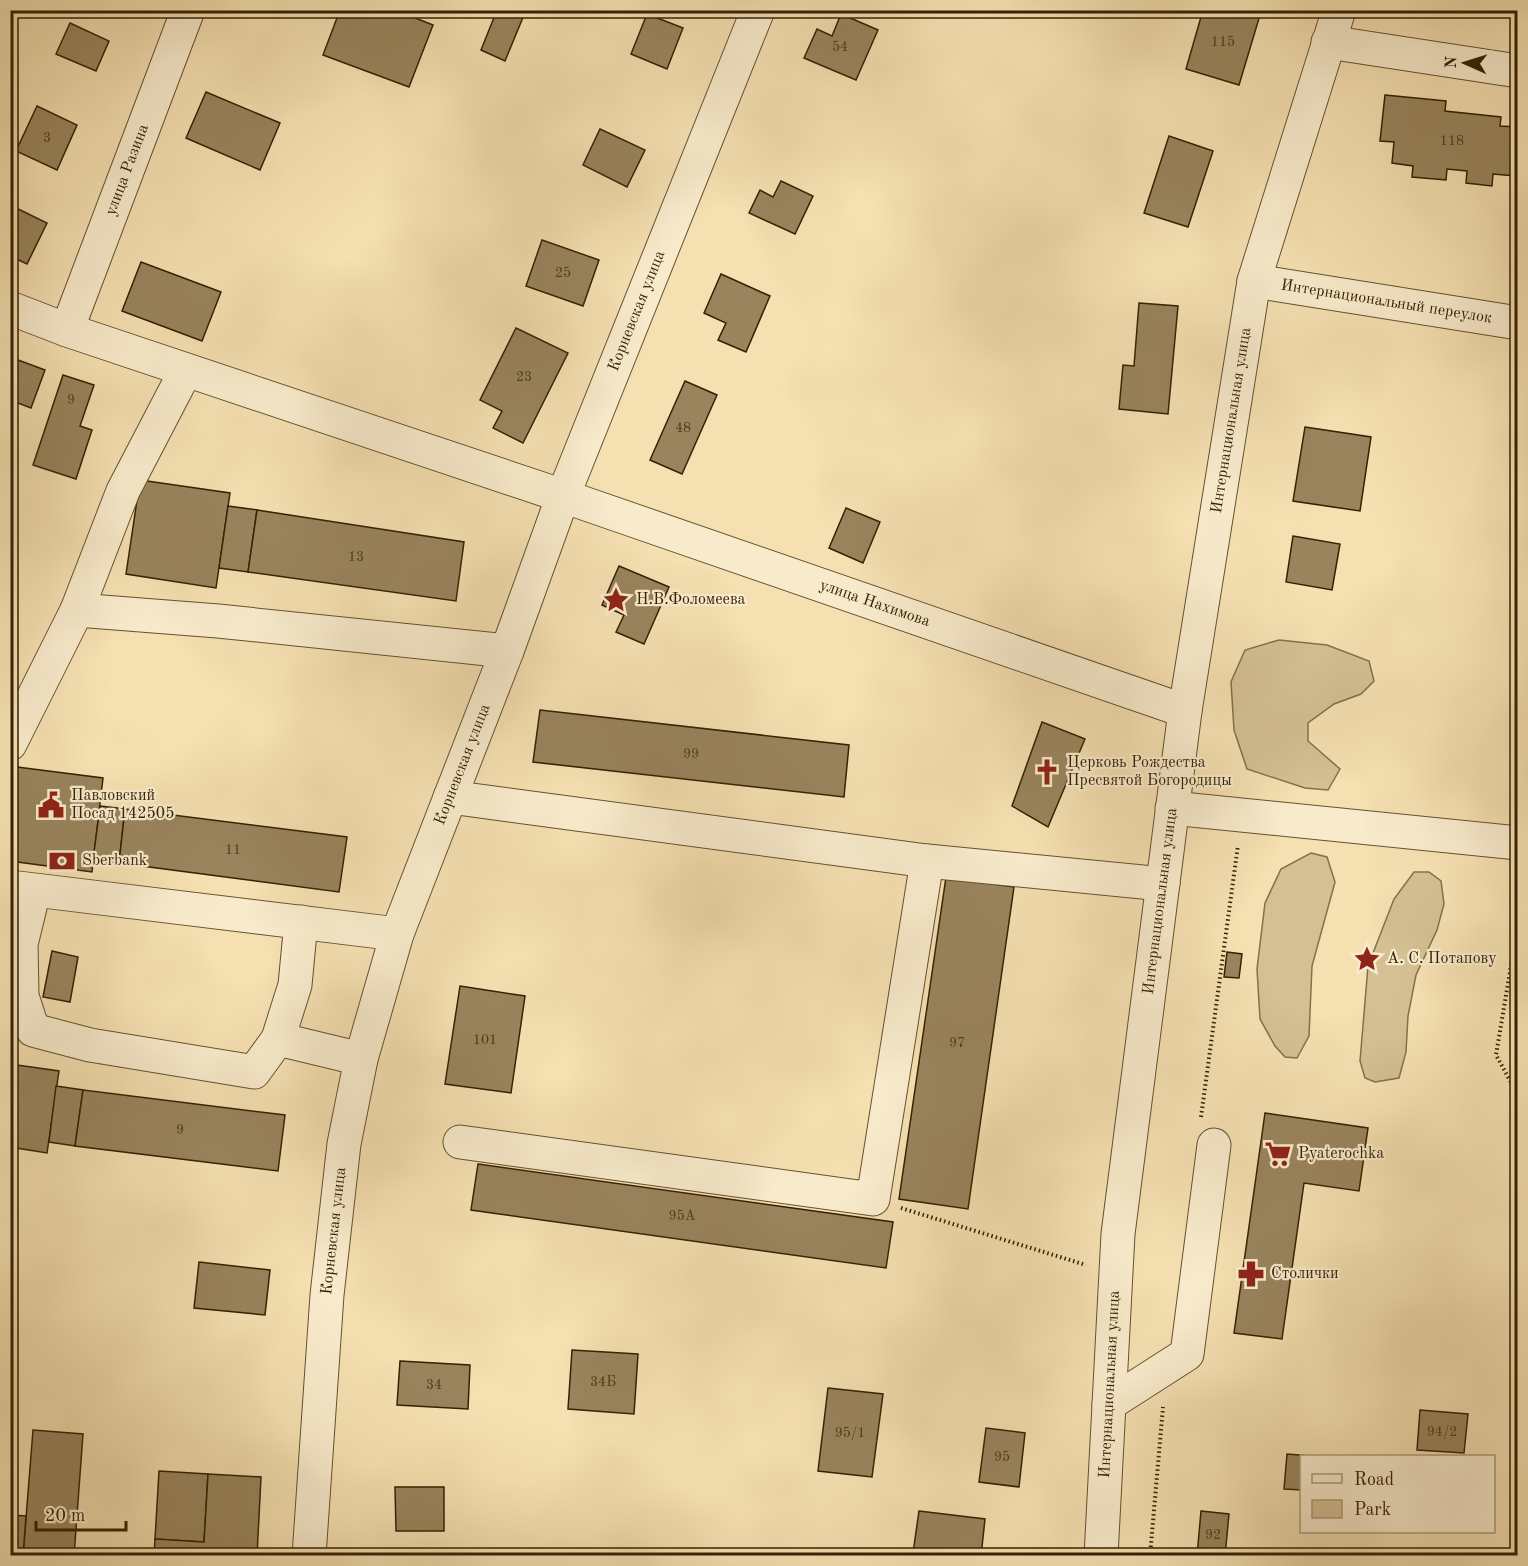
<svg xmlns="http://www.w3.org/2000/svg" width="1528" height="1566" font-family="'Old Standard TT',serif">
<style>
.green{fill:#d4c093;stroke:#84704a;stroke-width:1.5}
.building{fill:#99845d;stroke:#352102;stroke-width:1.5}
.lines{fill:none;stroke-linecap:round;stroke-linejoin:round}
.minor-casing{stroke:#65512e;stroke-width:35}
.path{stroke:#352102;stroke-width:4;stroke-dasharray:1.5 3;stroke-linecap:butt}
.minor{stroke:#f8ebcc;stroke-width:33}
.labels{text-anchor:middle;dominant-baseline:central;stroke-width:4.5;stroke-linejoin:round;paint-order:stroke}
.number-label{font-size:14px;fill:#4e3a19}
.street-label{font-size:16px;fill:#352102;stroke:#f8ebcc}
.poi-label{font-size:16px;fill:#352102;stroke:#f8ebcc;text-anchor:start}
</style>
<rect width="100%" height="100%" fill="#f5e0b1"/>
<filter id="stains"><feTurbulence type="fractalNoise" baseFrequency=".00333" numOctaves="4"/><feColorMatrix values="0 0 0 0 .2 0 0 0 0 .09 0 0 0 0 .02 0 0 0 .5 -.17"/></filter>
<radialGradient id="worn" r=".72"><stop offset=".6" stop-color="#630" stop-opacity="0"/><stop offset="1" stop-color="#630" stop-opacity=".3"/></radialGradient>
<g class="green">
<path d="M1279 640 1327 645 1369 661 1374 681 1361 694 1334 704 1308 723V741L1340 769 1328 790 1305 788 1247 769 1234 730 1231 682 1245 650Z"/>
<path d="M1311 853 1327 857 1335 882 1312 966 1309 1036 1297 1058 1285 1057 1275 1046 1260 1019 1257 969 1265 903 1281 869Z"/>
<path d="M1414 872H1429L1441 881 1444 904 1437 930 1416 975 1408 1016 1406 1052 1399 1078 1375 1082 1365 1078 1360 1061 1368 966 1394 899Z"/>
</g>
<g class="building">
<path d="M340 10H395L433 25 409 87 323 55Z"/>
<path d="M497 10H526L505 61 481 50Z"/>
<path d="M1203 10H1246L1260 15 1239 85 1186 69Z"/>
<path d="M647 14 683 28 667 69 631 54Z"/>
<path d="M841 14 878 30 856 80 804 58 817 29 832 36Z"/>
<path d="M70 23 109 41 96 71 56 54Z"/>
<path d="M206 92 280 123 260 170 186 138Z"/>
<path d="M1385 95 1446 101 1445 111 1501 117 1500 126 1518 127V188H1515L1516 176 1493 174 1492 186 1466 183 1467 171 1447 169 1446 180 1412 177 1413 166 1392 163 1394 142 1380 141Z"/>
<path d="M37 106 77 125 57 170 16 151Z"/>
<path d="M600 129 645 150 627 187 583 165Z"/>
<path d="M1169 136 1213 151 1188 227 1144 213Z"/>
<path d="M781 181 813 196 795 234 749 213 760 190 773 197Z"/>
<path d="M10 205 47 223 27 264 10 256Z"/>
<path d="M542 240 599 260 583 306 526 286Z"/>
<path d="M141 262 221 292 202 341 122 311Z"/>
<path d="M721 274 770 296 746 352 718 340 726 323 704 313Z"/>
<path d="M1139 303 1178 306 1168 414 1119 409 1123 365 1134 366Z"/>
<path d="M516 328 568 353 523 443 493 428 502 411 480 400Z"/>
<path d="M10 357 45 370 31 408 10 400Z"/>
<path d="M63 375 94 385 80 426 92 430 76 479 33 465Z"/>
<path d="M685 381 717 395 682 474 650 460Z"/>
<path d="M1305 427 1371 437 1360 511 1293 501Z"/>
<path d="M140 480 230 493 216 588 126 574Z"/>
<path d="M228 506 257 510 248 572 219 568Z"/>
<path d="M846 508 880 522 863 563 829 548Z"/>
<path d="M257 510 464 542 456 601 248 572Z"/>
<path d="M1293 536 1340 544 1332 590 1286 582Z"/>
<path d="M619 566 669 587 644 644 616 632 624 615 602 605Z"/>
<path d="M540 710 849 745 844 797 533 762Z"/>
<path d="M1042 722 1085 739 1048 827 1012 806Z"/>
<path d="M17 767 103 778 92 872 10 861V822Z"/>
<path d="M100 806 125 809 119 863 93 860Z"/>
<path d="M125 809 347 837 339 892 119 863Z"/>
<path d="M946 877 1014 887 968 1209 899 1199Z"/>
<path d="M52 951 78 957 70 1002 43 997Z"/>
<path d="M1227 952 1242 954 1239 978 1224 977Z"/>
<path d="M460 986 525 996 511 1093 445 1084Z"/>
<path d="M10 1064 59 1071 47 1153 10 1147Z"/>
<path d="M56 1086 83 1090 75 1146 49 1142Z"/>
<path d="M83 1090 285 1115 278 1171 75 1146Z"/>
<path d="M1265 1113 1368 1128 1359 1191 1304 1183 1282 1339 1234 1333Z"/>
<path d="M478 1164 893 1222 886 1268 471 1210Z"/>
<path d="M199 1262 270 1270 265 1315 194 1308Z"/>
<path d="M572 1350 638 1354 634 1414 568 1409Z"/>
<path d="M400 1361 470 1365 468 1409 397 1405Z"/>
<path d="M828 1388 883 1394 872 1477 818 1471Z"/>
<path d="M1420 1410 1468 1414 1464 1453 1417 1450Z"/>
<path d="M986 1428 1025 1433 1019 1487 979 1482Z"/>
<path d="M33 1430 83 1434 74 1556H23Z"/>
<path d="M1287 1454 1311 1456H1302V1490L1284 1489Z"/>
<path d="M159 1471 208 1474 204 1542 155 1539Z"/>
<path d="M208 1474 261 1477 257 1556H154L155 1539 204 1542Z"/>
<path d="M395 1487H444V1531H396Z"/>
<path d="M919 1511 985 1519 981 1556H936L913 1553Z"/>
<path d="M1201 1511 1229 1514 1225 1556H1197Z"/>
<path d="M10 1515 26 1516 23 1556H10Z"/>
<path d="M1410 1551 1447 1556H1409Z"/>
</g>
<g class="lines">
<g class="minor-casing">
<g id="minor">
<path d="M1328 42 1518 71"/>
<path id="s1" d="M1254 281 1518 323"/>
<path id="s2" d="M10 308 67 330 563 496 1185 711"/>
<path id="s3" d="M67 330 188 10"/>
<path d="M77 610 218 621 507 651"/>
<path d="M10 744 77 610 123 491 186 370"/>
<path d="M450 797 927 861"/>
<path d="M1172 808 1518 843"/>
<path d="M10 887 397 934"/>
<path d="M34 891 21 944 22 996 33 1030 90 1045 254 1072 278 1039 295 985 301 922"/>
<path d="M278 1039 361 1059"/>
<path d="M460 1142 873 1199 927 861 1163 884"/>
<path d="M1109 1404 1187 1354 1214 1145"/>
<path id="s4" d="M309 1556 327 1295 344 1144 361 1059 397 934 507 651 563 496 758 10"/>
<path id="s5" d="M1101 1556 1118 1234 1185 711 1254 281 1339 10"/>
</g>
</g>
<g class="path">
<path d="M1518 924 1496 1055 1518 1095"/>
<path d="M1201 1117 1238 845"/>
<path d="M901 1208 1086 1265"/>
<path d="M1150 1556 1163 1407"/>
</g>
<use href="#minor" class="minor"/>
</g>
<defs>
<g id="sight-bare" transform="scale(2.07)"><path d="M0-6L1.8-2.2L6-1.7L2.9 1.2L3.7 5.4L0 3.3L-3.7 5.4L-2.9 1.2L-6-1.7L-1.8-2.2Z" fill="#8f2418" stroke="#f8ebcc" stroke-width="2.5" paint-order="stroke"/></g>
<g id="church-bare" transform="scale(2.07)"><path d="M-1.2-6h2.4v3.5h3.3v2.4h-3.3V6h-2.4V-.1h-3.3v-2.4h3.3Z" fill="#8f2418" stroke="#f8ebcc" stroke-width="2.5" paint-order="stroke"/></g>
<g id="civic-bare" transform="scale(2.07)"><path d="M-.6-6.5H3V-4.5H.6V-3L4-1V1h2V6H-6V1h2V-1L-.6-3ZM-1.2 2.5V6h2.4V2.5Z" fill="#8f2418" stroke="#f8ebcc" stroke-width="2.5" paint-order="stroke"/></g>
<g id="bank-bare" transform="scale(2.07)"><path d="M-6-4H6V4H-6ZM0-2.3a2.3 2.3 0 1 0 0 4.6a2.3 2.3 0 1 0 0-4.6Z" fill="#8f2418" stroke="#f8ebcc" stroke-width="2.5" paint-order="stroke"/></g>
<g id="supermarket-bare" transform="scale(2.07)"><path d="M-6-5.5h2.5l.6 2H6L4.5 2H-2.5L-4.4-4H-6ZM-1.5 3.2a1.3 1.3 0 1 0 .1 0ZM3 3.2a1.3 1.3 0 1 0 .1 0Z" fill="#8f2418" stroke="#f8ebcc" stroke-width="2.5" paint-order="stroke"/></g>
<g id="pharmacy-bare" transform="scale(2.07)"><path d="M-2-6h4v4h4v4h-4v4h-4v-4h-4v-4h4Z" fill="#8f2418" stroke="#f8ebcc" stroke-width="2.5" paint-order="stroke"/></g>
</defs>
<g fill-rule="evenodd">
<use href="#sight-bare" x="616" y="600"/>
<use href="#church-bare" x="1047" y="772"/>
<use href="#civic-bare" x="51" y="805"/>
<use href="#bank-bare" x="62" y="861"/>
<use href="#sight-bare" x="1367" y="959"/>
<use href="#supermarket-bare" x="1278" y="1154"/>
<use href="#pharmacy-bare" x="1251" y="1274"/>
</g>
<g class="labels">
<g class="number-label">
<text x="1223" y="42">115</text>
<text x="840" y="47">54</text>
<text x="47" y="138">3</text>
<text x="1452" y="141">118</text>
<text x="563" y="273">25</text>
<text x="524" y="377">23</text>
<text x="71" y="400">9</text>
<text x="683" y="428">48</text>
<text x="356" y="557">13</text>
<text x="691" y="754">99</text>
<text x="233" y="850">11</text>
<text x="485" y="1040">101</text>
<text x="957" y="1043">97</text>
<text x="180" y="1130">9</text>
<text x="682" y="1216">95А</text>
<text x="603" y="1382">34Б</text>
<text x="434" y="1385">34</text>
<text x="1442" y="1432">94/2</text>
<text x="850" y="1433">95/1</text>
<text x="1002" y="1457">95</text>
<text x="1213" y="1535">92</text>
</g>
<g class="street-label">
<text stroke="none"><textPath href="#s3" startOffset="171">улица Разина</textPath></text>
<text stroke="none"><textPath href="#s1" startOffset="134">Интернациональный переулок</textPath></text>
<text stroke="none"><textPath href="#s4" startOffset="1298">Корневская улица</textPath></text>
<text stroke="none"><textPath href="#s5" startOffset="1144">Интернациональная улица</textPath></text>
<text stroke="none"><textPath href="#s2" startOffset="914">улица Нахимова</textPath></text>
<text stroke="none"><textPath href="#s4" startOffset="812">Корневская улица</textPath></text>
<text stroke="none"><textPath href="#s5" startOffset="658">Интернациональная улица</textPath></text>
<text stroke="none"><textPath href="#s4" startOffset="326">Корневская улица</textPath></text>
<text stroke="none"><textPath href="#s5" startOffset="172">Интернациональная улица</textPath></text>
</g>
<g class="poi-label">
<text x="636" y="600">Н.В.Фоломеева</text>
<text x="1067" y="763">Церковь Рождества<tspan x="1067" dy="18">Пресвятой Богородицы</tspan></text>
<text x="71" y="796">Павловский<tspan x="71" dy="18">Посад 142505</tspan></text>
<text x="82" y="861">Sberbank</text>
<text x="1387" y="959">А. С. Потапову</text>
<text x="1298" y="1154">Pyaterochka</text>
<text x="1271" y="1274">Столички</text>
</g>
</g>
<rect width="1528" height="1566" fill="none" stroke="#f5e0b1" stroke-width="36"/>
<rect x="12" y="12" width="1504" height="1542" fill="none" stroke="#352102" stroke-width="3"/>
<rect x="18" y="18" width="1492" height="1530" fill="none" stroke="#352102" stroke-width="1.5"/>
<rect x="1300" y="1455" width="195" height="78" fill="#f8ebcc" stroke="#aa9a7b" stroke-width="1.5"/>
<rect x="1312" y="1474" width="30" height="9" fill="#f8ebcc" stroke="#aa9a7b" stroke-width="1.5"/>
<text x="1354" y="1485" font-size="18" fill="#352102">Road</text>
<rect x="1312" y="1500" width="30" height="18" fill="#d4c093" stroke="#aa9a7b" stroke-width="1.5"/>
<text x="1354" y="1515" font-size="18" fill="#352102">Park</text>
<g transform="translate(1465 63) rotate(273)" stroke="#f8ebcc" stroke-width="4.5" paint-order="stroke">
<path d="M0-4.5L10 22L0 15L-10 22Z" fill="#352102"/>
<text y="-9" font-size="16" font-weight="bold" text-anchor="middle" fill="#352102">N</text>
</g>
<path d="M36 1521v9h90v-9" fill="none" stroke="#352102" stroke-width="3"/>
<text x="45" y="1521" font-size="18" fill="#352102" stroke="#f8ebcc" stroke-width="4.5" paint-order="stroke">20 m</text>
<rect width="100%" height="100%" filter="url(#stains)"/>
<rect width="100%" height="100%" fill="url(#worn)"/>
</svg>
